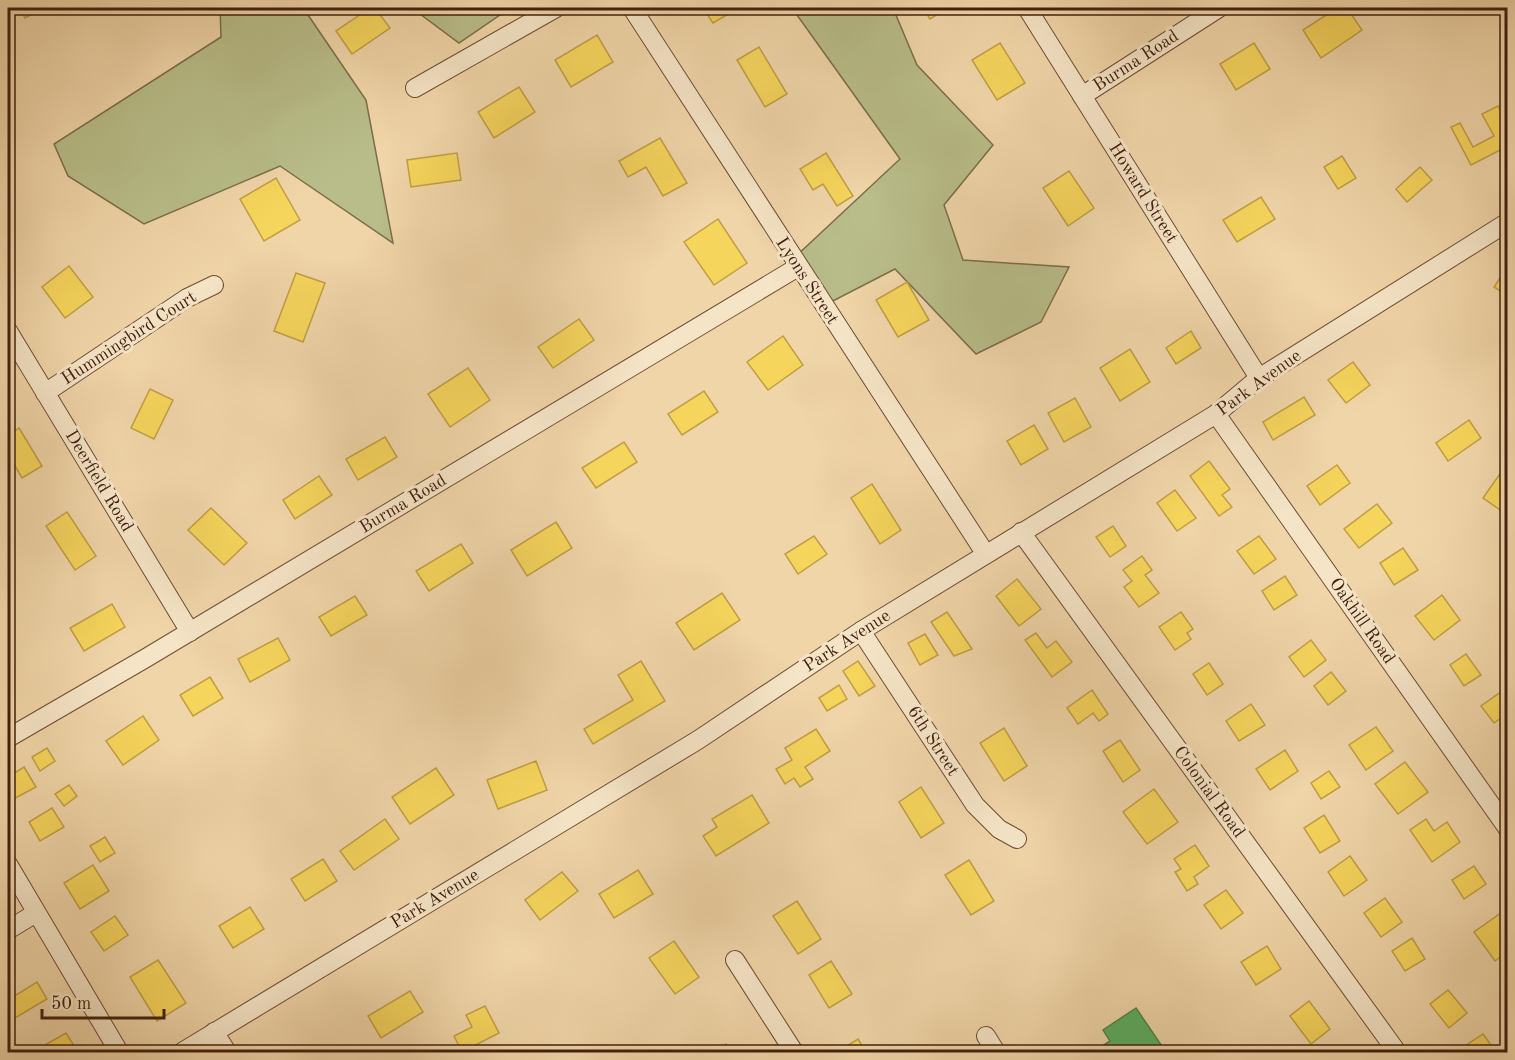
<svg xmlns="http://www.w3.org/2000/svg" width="1515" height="1060" font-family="'Old Standard TT',serif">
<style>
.green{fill:#b8bd89;stroke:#7c6e4c;stroke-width:1.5}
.homes{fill:#f6d55c;stroke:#c09f45;stroke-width:1.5}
.public{fill:#5aae61;stroke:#528348;stroke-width:1.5}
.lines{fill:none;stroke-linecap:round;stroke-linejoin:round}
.minor-casing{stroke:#6d4d35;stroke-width:20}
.minor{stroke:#f5e4c6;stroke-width:18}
.labels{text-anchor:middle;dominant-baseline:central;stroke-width:6;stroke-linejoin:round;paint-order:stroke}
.street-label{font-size:18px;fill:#41200f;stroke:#f5e4c6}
</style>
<rect width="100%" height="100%" fill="#f0d5a8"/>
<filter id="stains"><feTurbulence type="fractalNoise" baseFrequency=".00333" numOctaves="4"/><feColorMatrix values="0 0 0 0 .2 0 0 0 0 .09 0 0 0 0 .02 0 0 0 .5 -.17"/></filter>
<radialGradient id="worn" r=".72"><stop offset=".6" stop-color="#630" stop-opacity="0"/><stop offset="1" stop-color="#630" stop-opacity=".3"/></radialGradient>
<g class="green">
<path d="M220 8H316L306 12 366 100 393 243 280 166 144 224 68 176 54 144 221 37Z"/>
<path d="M412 8H510L459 43Z"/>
<path d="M792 8H893L917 65 993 145 944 205 963 260 1069 267 1041 322 976 354 895 269 827 304 794 258 900 159Z"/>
</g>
<g class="homes">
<path d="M19 8H44L25 18Z"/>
<path d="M370 8H375L390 28 352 54 336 31Z"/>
<path d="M703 8H736L737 9 713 23Z"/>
<path d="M923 8H948L930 19Z"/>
<path d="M1337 8H1347L1362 30 1321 58 1303 30Z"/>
<path d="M597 35 613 62 571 87 555 60Z"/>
<path d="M1000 43 1025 83 997 100 972 60Z"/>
<path d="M1254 43 1270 69 1236 90 1220 64Z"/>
<path d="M759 47 787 94 765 107 737 60Z"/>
<path d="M519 87 535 112 494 138 478 112Z"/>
<path d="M1498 106 1508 124V146L1471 165 1451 127 1460 123 1473 147 1494 136 1482 114Z"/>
<path d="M660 138 687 183 663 196 646 167 628 177 619 161Z"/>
<path d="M457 153 461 180 411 187 407 160Z"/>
<path d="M826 153 853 196 837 206 823 184 813 190 800 169Z"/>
<path d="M1342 156 1356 178 1338 189 1324 167Z"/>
<path d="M1420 167 1432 180 1407 202 1396 189Z"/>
<path d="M1069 171 1094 208 1068 226 1043 188Z"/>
<path d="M276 178 300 220 264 241 240 199Z"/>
<path d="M1261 197 1275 219 1237 242 1223 220Z"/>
<path d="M718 219 747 263 714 285 684 242Z"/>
<path d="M69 266 93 297 65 318 42 287Z"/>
<path d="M1504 272 1508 274V296L1494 287Z"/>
<path d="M296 273 325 283 303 342 274 331Z"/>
<path d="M907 282 929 320 898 337 876 300Z"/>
<path d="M579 319 594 340 553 368 538 347Z"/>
<path d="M1191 331 1201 348 1176 364 1166 348Z"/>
<path d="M783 336 803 365 768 390 747 362Z"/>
<path d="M1130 349 1150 382 1120 401 1100 368Z"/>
<path d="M1353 362 1370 385 1346 403 1328 380Z"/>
<path d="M468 368 490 400 450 427 428 394Z"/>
<path d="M150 389 173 400 154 439 131 428Z"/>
<path d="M704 391 718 412 682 435 668 414Z"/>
<path d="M1304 397 1315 415 1273 440 1263 422Z"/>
<path d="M1075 398 1091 427 1064 442 1048 413Z"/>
<path d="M1469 420 1481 438 1448 461 1436 443Z"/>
<path d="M1034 425 1048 449 1021 465 1007 441Z"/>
<path d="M19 428 42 466 22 478 8 454V436Z"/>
<path d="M385 437 397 457 358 480 346 459Z"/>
<path d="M624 442 637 462 596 488 582 468Z"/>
<path d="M1209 461 1230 489 1222 495 1232 507 1219 516 1190 476Z"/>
<path d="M1337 465 1350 483 1320 505 1307 486Z"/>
<path d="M1504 468 1508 470V506L1503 512 1483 498Z"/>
<path d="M319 476 332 495 295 519 283 500Z"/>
<path d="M872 484 901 530 880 544 851 498Z"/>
<path d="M1175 490 1196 518 1177 531 1157 503Z"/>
<path d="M1377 504 1392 523 1359 548 1344 529Z"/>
<path d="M211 508 247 543 224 565 188 530Z"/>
<path d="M67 512 96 556 75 570 46 526Z"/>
<path d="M556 522 572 548 527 576 511 550Z"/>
<path d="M1113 526 1126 546 1110 557 1096 537Z"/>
<path d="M814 536 827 554 798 574 785 554Z"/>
<path d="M1259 536 1276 559 1254 574 1237 551Z"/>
<path d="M461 544 473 563 429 591 416 571Z"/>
<path d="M1403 548 1418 570 1394 585 1380 563Z"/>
<path d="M1142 556 1152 570 1145 575 1159 593 1139 607 1124 587 1132 581 1123 570Z"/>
<path d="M1285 576 1297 595 1274 610 1262 591Z"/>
<path d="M1017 579 1041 609 1019 626 996 596Z"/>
<path d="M722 593 740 620 694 650 676 623Z"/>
<path d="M1442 595 1460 620 1434 640 1415 616Z"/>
<path d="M355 596 367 615 331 636 319 617Z"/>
<path d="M112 604 125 627 84 651 70 628Z"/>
<path d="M947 612 972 649 954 656 931 622Z"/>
<path d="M1181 612 1193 629 1187 633 1191 639 1175 650 1159 627Z"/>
<path d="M1036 633 1047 648 1056 641 1072 662 1052 677 1025 640Z"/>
<path d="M925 634 938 655 920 665 908 643Z"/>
<path d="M278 638 290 660 250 682 238 659Z"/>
<path d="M1311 640 1326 660 1304 677 1289 657Z"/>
<path d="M1466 654 1481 675 1464 686 1450 665Z"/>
<path d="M641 661 665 701 593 744 584 729 633 700 618 675Z"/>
<path d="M858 661 875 686 859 696 843 671Z"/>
<path d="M1209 663 1223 684 1207 695 1193 674Z"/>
<path d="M1331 672 1346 691 1328 705 1314 686Z"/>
<path d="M210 677 223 698 193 716 180 695Z"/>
<path d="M839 685 847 699 827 711 819 698Z"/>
<path d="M1508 687V713L1494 723 1481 706Z"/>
<path d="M1092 690 1108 714 1099 721 1093 713 1078 724 1067 708Z"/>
<path d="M1251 704 1265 725 1239 741 1226 721Z"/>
<path d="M143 716 159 740 123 765 106 741Z"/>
<path d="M1376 727 1393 751 1366 770 1349 745Z"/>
<path d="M1004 728 1027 766 1004 781 980 743Z"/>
<path d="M816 729 830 751 805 767 813 779 800 787 794 778 785 784 776 769 792 760 785 748Z"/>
<path d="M1120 740 1140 770 1123 782 1103 751Z"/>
<path d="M47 748 55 761 40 771 32 757Z"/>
<path d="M1285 750 1298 771 1270 790 1256 769Z"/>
<path d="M536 761 547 790 498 809 487 780Z"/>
<path d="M1405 762 1428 792 1398 814 1375 784Z"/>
<path d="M24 767 36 787 10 801 8 797V777Z"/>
<path d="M436 768 454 795 410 824 392 797Z"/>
<path d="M1329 771 1340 787 1321 799 1311 783Z"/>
<path d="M69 785 77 796 64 806 55 794Z"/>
<path d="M921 787 944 823 921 838 899 802Z"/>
<path d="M1154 789 1178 822 1147 844 1123 812Z"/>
<path d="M752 795 769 823 716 856 703 836 717 827 712 819Z"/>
<path d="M52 808 64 827 40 841 29 822Z"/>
<path d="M1324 815 1340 841 1320 853 1304 828Z"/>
<path d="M385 819 399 839 354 870 340 851Z"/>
<path d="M1426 819 1434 831 1447 822 1460 842 1432 862 1410 830Z"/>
<path d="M105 837 115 853 100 862 90 846Z"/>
<path d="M1195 845 1209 866 1194 877 1198 884 1187 891 1175 872 1181 869 1174 859Z"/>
<path d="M1350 856 1367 880 1344 896 1328 872Z"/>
<path d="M323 859 337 881 305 901 291 879Z"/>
<path d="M969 860 994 901 971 915 945 875Z"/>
<path d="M93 865 109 891 80 909 64 883Z"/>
<path d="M1474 866 1486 884 1464 899 1452 880Z"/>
<path d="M638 870 653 894 614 918 599 894Z"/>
<path d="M562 872 578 891 540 920 525 900Z"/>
<path d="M1226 890 1243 913 1221 929 1204 905Z"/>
<path d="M1385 898 1402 922 1381 937 1364 913Z"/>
<path d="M797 901 821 939 798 954 773 916Z"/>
<path d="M250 907 264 929 233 948 219 926Z"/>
<path d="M1508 908V923L1500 928 1508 939V951L1495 961 1474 932Z"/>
<path d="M115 916 128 935 104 951 91 932Z"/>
<path d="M1412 938 1425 959 1405 971 1392 951Z"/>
<path d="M674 941 699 977 675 994 649 958Z"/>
<path d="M1267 946 1281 969 1256 985 1241 962Z"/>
<path d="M158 960 186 1003 157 1021 130 977Z"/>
<path d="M831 961 852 994 829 1008 809 975Z"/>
<path d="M37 982 47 999 15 1018 8 1000Z"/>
<path d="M1448 990 1467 1013 1449 1028 1430 1004Z"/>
<path d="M410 991 423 1012 381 1038 368 1016Z"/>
<path d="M1309 1001 1330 1029 1311 1044 1290 1016Z"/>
<path d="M485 1006 499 1033 462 1052 454 1036 472 1027 466 1015Z"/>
<path d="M66 1033 78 1052H49L45 1045Z"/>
<path d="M1483 1034 1496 1052H1465L1462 1048Z"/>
<path d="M858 1039 866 1052H837Z"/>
<path d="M726 1044 731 1052H712Z"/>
</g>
<path class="public" d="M1136 1008 1166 1052H1093L1110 1041 1103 1030Z"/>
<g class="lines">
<g class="minor-casing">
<g id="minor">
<path d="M632 8 985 553"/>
<path d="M1027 8 1259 378"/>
<path d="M415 88 556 8"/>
<path d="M1082 96 1219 8"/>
<path d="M8 331 190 632"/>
<path d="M45 393 187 298 214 285"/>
<path d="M1216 414 1508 829"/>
<path d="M1021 532 1397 1052"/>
<path d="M861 631 975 805 999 829 1017 839"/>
<path d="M8 738 146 658 798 267"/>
<path d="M8 864 119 1052"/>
<path d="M8 930 36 913"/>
<path d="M735 960 794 1052"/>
<path d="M214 1032 227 1052"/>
<path d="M986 1036 996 1052"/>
<path d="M182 1052 698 740 861 631 1216 414 1259 378 1508 222"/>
</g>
</g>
<use href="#minor" class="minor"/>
</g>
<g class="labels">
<g class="street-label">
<text transform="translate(1136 61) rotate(-33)">Burma Road</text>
<text transform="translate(1143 193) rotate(58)">Howard Street</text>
<text transform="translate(807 281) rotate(57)">Lyons Street</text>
<text transform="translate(129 338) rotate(-33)">Hummingbird Court</text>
<text transform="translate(1259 383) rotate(-36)">Park Avenue</text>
<text transform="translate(99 481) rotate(59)">Deerfield Road</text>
<text transform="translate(403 504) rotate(-31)">Burma Road</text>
<text transform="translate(1362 621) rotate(55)">Oakhill Road</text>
<text transform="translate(847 641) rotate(-33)">Park Avenue</text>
<text transform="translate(933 741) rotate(57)">6th Street</text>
<text transform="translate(1209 792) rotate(54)">Colonial Road</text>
<text transform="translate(435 899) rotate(-31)">Park Avenue</text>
</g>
</g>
<rect width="1515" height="1060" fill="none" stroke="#f0d5a8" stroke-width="30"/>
<rect x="9" y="9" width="1497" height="1042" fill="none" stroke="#41200f" stroke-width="3"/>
<rect x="15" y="15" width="1485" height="1030" fill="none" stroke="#41200f" stroke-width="1.5"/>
<path d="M42 1009v9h122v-9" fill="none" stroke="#41200f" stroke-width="3"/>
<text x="51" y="1009" font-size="18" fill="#41200f" stroke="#f5e4c6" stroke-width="4.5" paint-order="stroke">50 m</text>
<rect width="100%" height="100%" filter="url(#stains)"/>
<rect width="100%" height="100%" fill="url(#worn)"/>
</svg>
